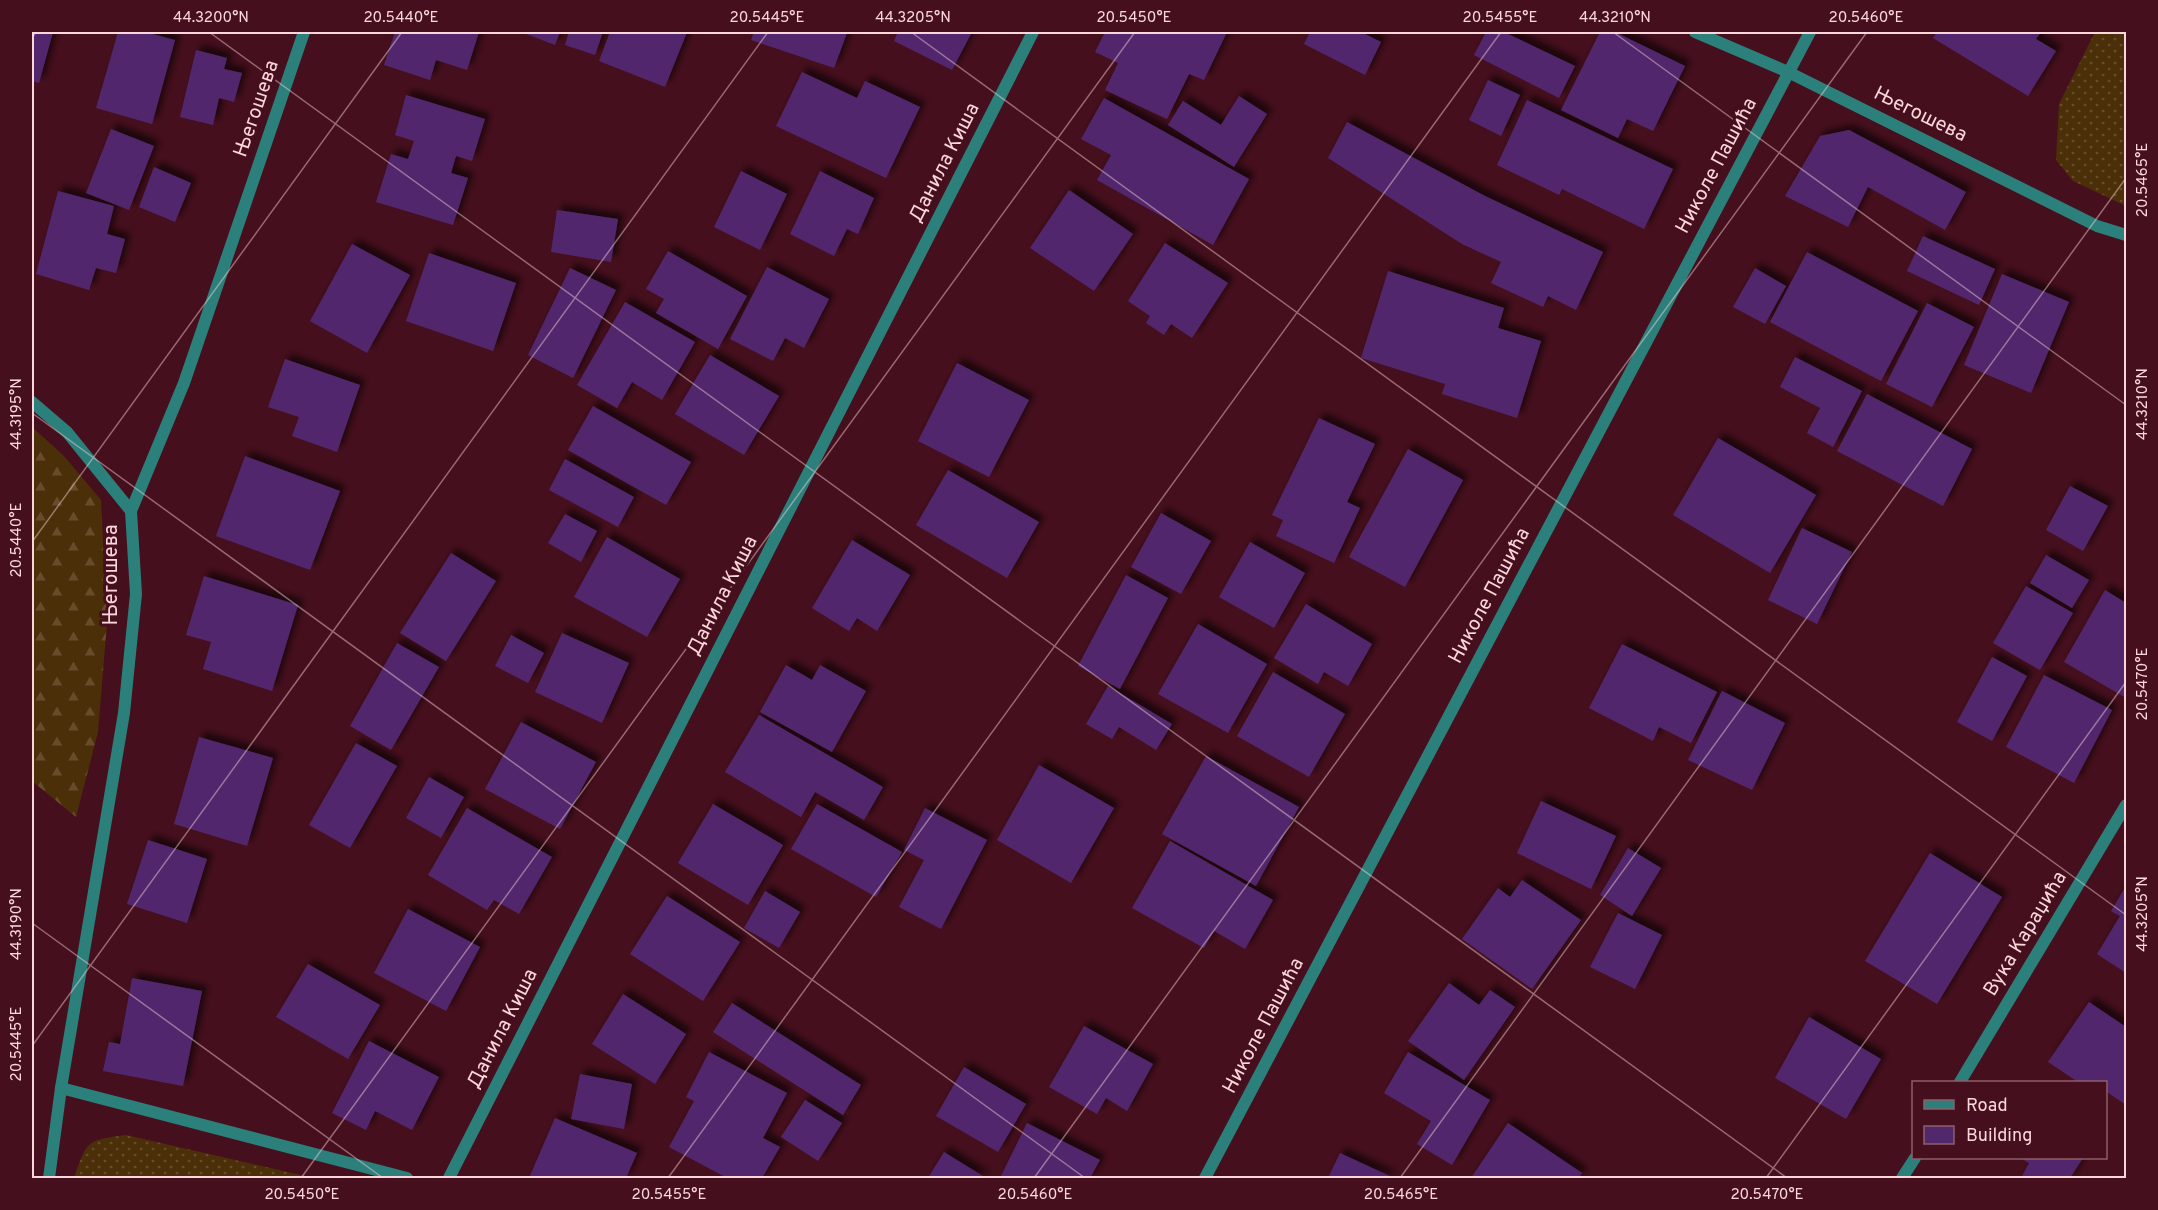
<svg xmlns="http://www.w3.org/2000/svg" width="2158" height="1210" font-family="Overpass,sans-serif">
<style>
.grass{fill:url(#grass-dots)}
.forest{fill:url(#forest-firs)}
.building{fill:#51286c;filter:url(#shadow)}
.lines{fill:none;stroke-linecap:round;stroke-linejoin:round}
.street{stroke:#2b807b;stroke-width:12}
.ticks{fill:none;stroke:#fbd6db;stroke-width:1.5;stroke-opacity:0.45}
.labels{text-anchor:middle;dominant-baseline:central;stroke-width:6;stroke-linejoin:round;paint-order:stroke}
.street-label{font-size:20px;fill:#fbd6db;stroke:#460f1d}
.neatline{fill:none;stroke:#fbd6db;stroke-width:2}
.ticks-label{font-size:15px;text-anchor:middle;fill:#fbd6db}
</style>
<defs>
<pattern id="grass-dots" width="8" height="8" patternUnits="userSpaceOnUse" patternTransform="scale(1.5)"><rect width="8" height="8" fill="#4b2f08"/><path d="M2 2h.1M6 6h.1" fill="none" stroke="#664c2b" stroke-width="1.8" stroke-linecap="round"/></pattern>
<pattern id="forest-firs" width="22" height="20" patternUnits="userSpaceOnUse" patternTransform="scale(1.5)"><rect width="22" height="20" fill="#4b2f08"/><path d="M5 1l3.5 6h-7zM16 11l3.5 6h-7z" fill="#664c2b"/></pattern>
<filter id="shadow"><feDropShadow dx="5.5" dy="-5.5" stdDeviation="3" flood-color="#0009"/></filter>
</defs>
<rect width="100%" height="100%" fill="#460f1d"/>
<g class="grass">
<path d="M2095 32H2126V206L2073 181 2056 160 2059 104Z"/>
<path d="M126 1135 314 1178H74C87 1141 86 1140 126 1135Z"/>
</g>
<path class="forest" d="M32 427 64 456 101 500 107 623 98 732 76 817 32 781Z"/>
<g class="building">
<path d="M32 32H53L39 83 32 81Z"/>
<path d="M118 32H145L175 40 152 124 96 108Z"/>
<path d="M395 32H479L467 70 436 60 430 80 384 65Z"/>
<path d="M521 32H560L555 45Z"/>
<path d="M569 32H603L595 55 565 45Z"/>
<path d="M610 32H687L665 87 599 61Z"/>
<path d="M754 32H843L847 33 834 68 751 40Z"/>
<path d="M898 32H972L952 70 894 41Z"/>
<path d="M1105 32H1227L1204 80 1189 74 1167 119 1105 90 1118 63 1095 52Z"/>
<path d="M1310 32H1361L1381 42 1365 75 1304 44Z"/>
<path d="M1486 32H1504L1575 66 1559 98 1474 55Z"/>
<path d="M1600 32H1615L1685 66 1653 131 1627 119 1618 138 1561 110Z"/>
<path d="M1937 32H2041L2036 39 2056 51 2028 96 1933 38Z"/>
<path d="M196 50 227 58 224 69 242 73 234 102 219 98 213 125 180 117Z"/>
<path d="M802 72 857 98 865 81 920 107 886 178 776 126Z"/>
<path d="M1488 80 1520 95 1501 136 1469 120Z"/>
<path d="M406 95 485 119 472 161 456 156 451 173 468 178 453 225 376 202 391 154 408 159 414 141 395 135Z"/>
<path d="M1239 96 1267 114 1234 167 1168 125 1183 101 1221 125Z"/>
<path d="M1104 98 1249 179 1213 245 1097 180 1111 155 1081 139Z"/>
<path d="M1527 100 1673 169 1644 229 1562 189 1559 195 1497 165Z"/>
<path d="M1347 122 1485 196 1603 252 1576 310 1548 296 1543 307 1491 283 1501 262 1462 244 1328 158Z"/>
<path d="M111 129 154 146 129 210 86 193Z"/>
<path d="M1849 130 1966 192 1945 230 1868 187 1848 227 1785 196 1820 136Z"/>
<path d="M154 167 191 183 175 222 139 207Z"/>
<path d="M741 171 787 194 760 250 714 227Z"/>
<path d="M820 171 874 198 858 234 847 229 834 256 790 234Z"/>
<path d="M1069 190 1133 234 1094 291 1030 248Z"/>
<path d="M58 191 114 206 107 234 125 239 116 273 96 268 89 290 36 274Z"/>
<path d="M557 210 618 219 611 262 551 252Z"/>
<path d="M1923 236 1995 269 1979 305 1907 271Z"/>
<path d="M1165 243 1228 283 1192 338 1171 324 1164 335 1146 323 1150 316 1128 301Z"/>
<path d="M352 244 410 275 367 353 310 321Z"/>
<path d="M668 251 747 296 718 349 656 313 664 299 646 289Z"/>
<path d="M1807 252 1918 311 1881 381 1770 322Z"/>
<path d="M429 253 516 283 493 351 406 321Z"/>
<path d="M767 267 829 299 804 348 785 338 773 361 730 339Z"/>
<path d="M570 268 616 290 573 378 528 355Z"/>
<path d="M1755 268 1786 286 1765 324 1733 307Z"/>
<path d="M1388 271 1504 308 1498 328 1541 341 1517 418 1442 394 1445 384 1361 358Z"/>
<path d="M2002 274 2069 302 2031 393 1964 365Z"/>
<path d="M625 302 695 342 662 400 632 382 617 408 577 385Z"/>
<path d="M1927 303 1974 327 1932 407 1886 384Z"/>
<path d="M710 355 779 396 744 455 675 414Z"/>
<path d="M1795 357 1862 391 1833 447 1807 433 1820 408 1780 387Z"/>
<path d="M285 359 360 385 337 452 292 436 299 417 268 407Z"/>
<path d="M957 363 1029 400 989 477 918 441Z"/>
<path d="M1867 394 1972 449 1943 506 1837 451Z"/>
<path d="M593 406 691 462 666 505 568 450Z"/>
<path d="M1319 418 1375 444 1347 502 1360 508 1334 563 1276 536 1283 520 1272 515Z"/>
<path d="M1718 438 1816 495 1770 573 1673 515Z"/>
<path d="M1408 449 1463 480 1405 587 1349 557Z"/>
<path d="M245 456 340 491 310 570 216 536Z"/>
<path d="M565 459 634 497 618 527 549 490Z"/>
<path d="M948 470 1039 522 1007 578 916 525Z"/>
<path d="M2070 486 2108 506 2083 551 2046 530Z"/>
<path d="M1161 513 1211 541 1181 594 1131 567Z"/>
<path d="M565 514 597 531 581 562 548 543Z"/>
<path d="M1802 528 1852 552 1817 624 1768 600Z"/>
<path d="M607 537 680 579 647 637 574 597Z"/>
<path d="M852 540 910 575 877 631 857 618 849 631 812 608Z"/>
<path d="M1250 542 1305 573 1274 628 1219 597Z"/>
<path d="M451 553 496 581 446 661 400 633Z"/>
<path d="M2046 555 2089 580 2072 608 2030 583Z"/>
<path d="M1126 575 1168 598 1120 689 1078 666Z"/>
<path d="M204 576 298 605 272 691 203 669 211 642 186 635Z"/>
<path d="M2026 586 2073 613 2040 670 1993 643Z"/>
<path d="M2105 590 2126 603V698L2064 662Z"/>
<path d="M1306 604 1372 644 1348 686 1324 672 1318 684 1274 658Z"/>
<path d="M1198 624 1267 664 1228 733 1158 694Z"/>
<path d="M562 633 629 663 602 723 535 692Z"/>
<path d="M511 635 544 653 528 683 495 666Z"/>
<path d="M397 643 439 667 391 750 350 726Z"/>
<path d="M1622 644 1717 692 1691 743 1659 727 1653 741 1589 708Z"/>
<path d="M1992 657 2027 676 1992 741 1957 722Z"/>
<path d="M786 665 812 680 820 665 866 691 832 752 760 712Z"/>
<path d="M1273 672 1345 714 1309 777 1237 736Z"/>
<path d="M2044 675 2112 710 2074 783 2006 747Z"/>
<path d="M1108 686 1172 724 1156 750 1119 727 1112 739 1086 724Z"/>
<path d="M1722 691 1785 723 1752 790 1688 760Z"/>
<path d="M759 715 883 787 864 820 815 792 801 817 725 772Z"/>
<path d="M521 722 596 762 560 829 485 789Z"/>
<path d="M199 737 273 758 247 846 174 824Z"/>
<path d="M356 743 397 766 350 848 309 825Z"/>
<path d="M1206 756 1299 807 1256 886 1162 834Z"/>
<path d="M1039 765 1114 808 1071 883 997 840Z"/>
<path d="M429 777 464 797 441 838 406 818Z"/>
<path d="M1541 801 1616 836 1591 889 1517 853Z"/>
<path d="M713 804 783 845 748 905 678 863Z"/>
<path d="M817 804 902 852 876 897 791 849Z"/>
<path d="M467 808 552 857 519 914 494 900 487 910 428 875Z"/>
<path d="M925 808 987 840 941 929 899 907 924 860 904 850Z"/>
<path d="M148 840 207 859 187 923 127 904Z"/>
<path d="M1170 841 1273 900 1245 949 1214 931 1204 948 1132 908Z"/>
<path d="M1628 848 1661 868 1632 916 1600 895Z"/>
<path d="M1930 853 2002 897 1937 1004 1865 961Z"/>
<path d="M1522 880 1581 920 1532 989 1462 939 1498 888 1510 897Z"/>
<path d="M2126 886V973L2097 954 2120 916 2111 911Z"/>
<path d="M765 891 800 912 779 948 744 928Z"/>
<path d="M667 896 740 942 703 1001 630 954Z"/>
<path d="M408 909 480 947 446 1011 374 973Z"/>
<path d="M1618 913 1662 935 1635 989 1590 967Z"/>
<path d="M308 964 380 1005 348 1059 276 1017Z"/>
<path d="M132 978 202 991 183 1086 103 1071 109 1042 120 1044Z"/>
<path d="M1449 983 1479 1005 1490 990 1515 1007 1464 1080 1408 1041Z"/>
<path d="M623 994 686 1034 655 1084 592 1044Z"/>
<path d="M2089 1002 2126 1027V1105L2107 1092 2106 1095V1082H2078L2048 1062Z"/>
<path d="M732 1003 861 1085 843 1115 713 1032Z"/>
<path d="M1809 1017 1881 1059 1846 1119 1775 1078Z"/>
<path d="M1084 1026 1153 1064 1127 1111 1106 1098 1097 1114 1049 1087Z"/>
<path d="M369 1041 439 1077 412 1130 375 1111 366 1130 332 1113Z"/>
<path d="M709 1052 787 1093 763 1138 780 1147 762 1178H727L669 1147 694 1101 686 1097Z"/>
<path d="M1408 1052 1490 1100 1452 1165 1417 1144 1431 1121 1384 1093Z"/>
<path d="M964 1067 1026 1104 998 1152 936 1116Z"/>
<path d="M580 1074 632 1084 624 1129 571 1119Z"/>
<path d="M805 1100 842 1123 818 1161 781 1137Z"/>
<path d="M555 1118 637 1153 626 1178H529Z"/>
<path d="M1027 1123 1100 1160 1090 1178H1000Z"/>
<path d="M1508 1123 1582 1173 1579 1178H1471Z"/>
<path d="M944 1152 986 1178H928Z"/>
<path d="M1340 1153 1394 1178H1328Z"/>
<path d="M2020 1158H2083L2070 1178H2021L2029 1163Z"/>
</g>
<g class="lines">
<g class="street">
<path d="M1695 32 1788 72 2097 226 2126 235"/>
<path d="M32 402 67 432 131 511"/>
<path d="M1960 1082 2126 805"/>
<path d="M61 1088 407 1178"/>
<path d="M49 1178 61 1088 124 713 136 594 131 511 184 383 304 32"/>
<path d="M449 1178 1033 32"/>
<path d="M1205 1178 1810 32"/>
<path d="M1902 1178 1915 1158"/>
</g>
</g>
<path class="ticks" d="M209 32 1787 1178M911 32 2126 915M1613 32 2126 405M32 38 36 32M32 413 1085 1178M32 542 402 32M32 923 383 1178M32 1046 768 32M301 1178 1135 32M668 1178 1501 32M1034 1178 1867 32M1400 1178 2126 178M1766 1178 2126 682"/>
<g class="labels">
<g class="street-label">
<text transform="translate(257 109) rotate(-71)">Његошева</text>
<text transform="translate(1920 115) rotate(26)">Његошева</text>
<text transform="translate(945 163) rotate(-63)">Данила Киша</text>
<text transform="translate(1717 166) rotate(-62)">Николе Пашића</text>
<text transform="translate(112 575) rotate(-90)">Његошева</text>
<text transform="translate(723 596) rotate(-63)">Данила Киша</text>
<text transform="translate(1490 596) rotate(-62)">Николе Пашића</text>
<text transform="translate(2026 934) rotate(-59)">Вука Караџића</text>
<text transform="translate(1264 1026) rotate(-62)">Николе Пашића</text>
<text transform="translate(503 1029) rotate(-63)">Данила Киша</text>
</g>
</g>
<rect width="2158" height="1210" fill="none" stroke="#460f1d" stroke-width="66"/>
<rect x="1912" y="1081" width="195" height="78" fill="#460f1d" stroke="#8e5f69" stroke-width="1.5"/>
<rect x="1924" y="1100" width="30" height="9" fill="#2b807b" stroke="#8e5f69" stroke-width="1.5"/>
<text x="1966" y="1111" font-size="18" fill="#fbd6db">Road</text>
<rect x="1924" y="1126" width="30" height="18" fill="#51286c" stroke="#8e5f69" stroke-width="1.5"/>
<text x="1966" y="1141" font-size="18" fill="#fbd6db">Building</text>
<rect x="33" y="33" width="2092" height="1144" class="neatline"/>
<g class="ticks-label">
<text x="211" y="22">44.3200°N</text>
<text x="401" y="22">20.5440°E</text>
<text x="767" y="22">20.5445°E</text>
<text x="913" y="22">44.3205°N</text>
<text x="1134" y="22">20.5450°E</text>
<text x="1500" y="22">20.5455°E</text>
<text x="1615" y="22">44.3210°N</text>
<text x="1866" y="22">20.5460°E</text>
<text transform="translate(2142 180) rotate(-90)" y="5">20.5465°E</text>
<text transform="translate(2142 404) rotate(-90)" y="5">44.3210°N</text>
<text transform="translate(16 414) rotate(-90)" y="5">44.3195°N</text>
<text transform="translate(16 540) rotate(-90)" y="5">20.5440°E</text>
<text transform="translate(2142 684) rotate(-90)" y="5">20.5470°E</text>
<text transform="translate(2142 914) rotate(-90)" y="5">44.3205°N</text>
<text transform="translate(16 924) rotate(-90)" y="5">44.3190°N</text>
<text transform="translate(16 1044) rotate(-90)" y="5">20.5445°E</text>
<text x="302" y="1199">20.5450°E</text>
<text x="669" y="1199">20.5455°E</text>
<text x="1035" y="1199">20.5460°E</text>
<text x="1401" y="1199">20.5465°E</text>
<text x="1767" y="1199">20.5470°E</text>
</g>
</svg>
